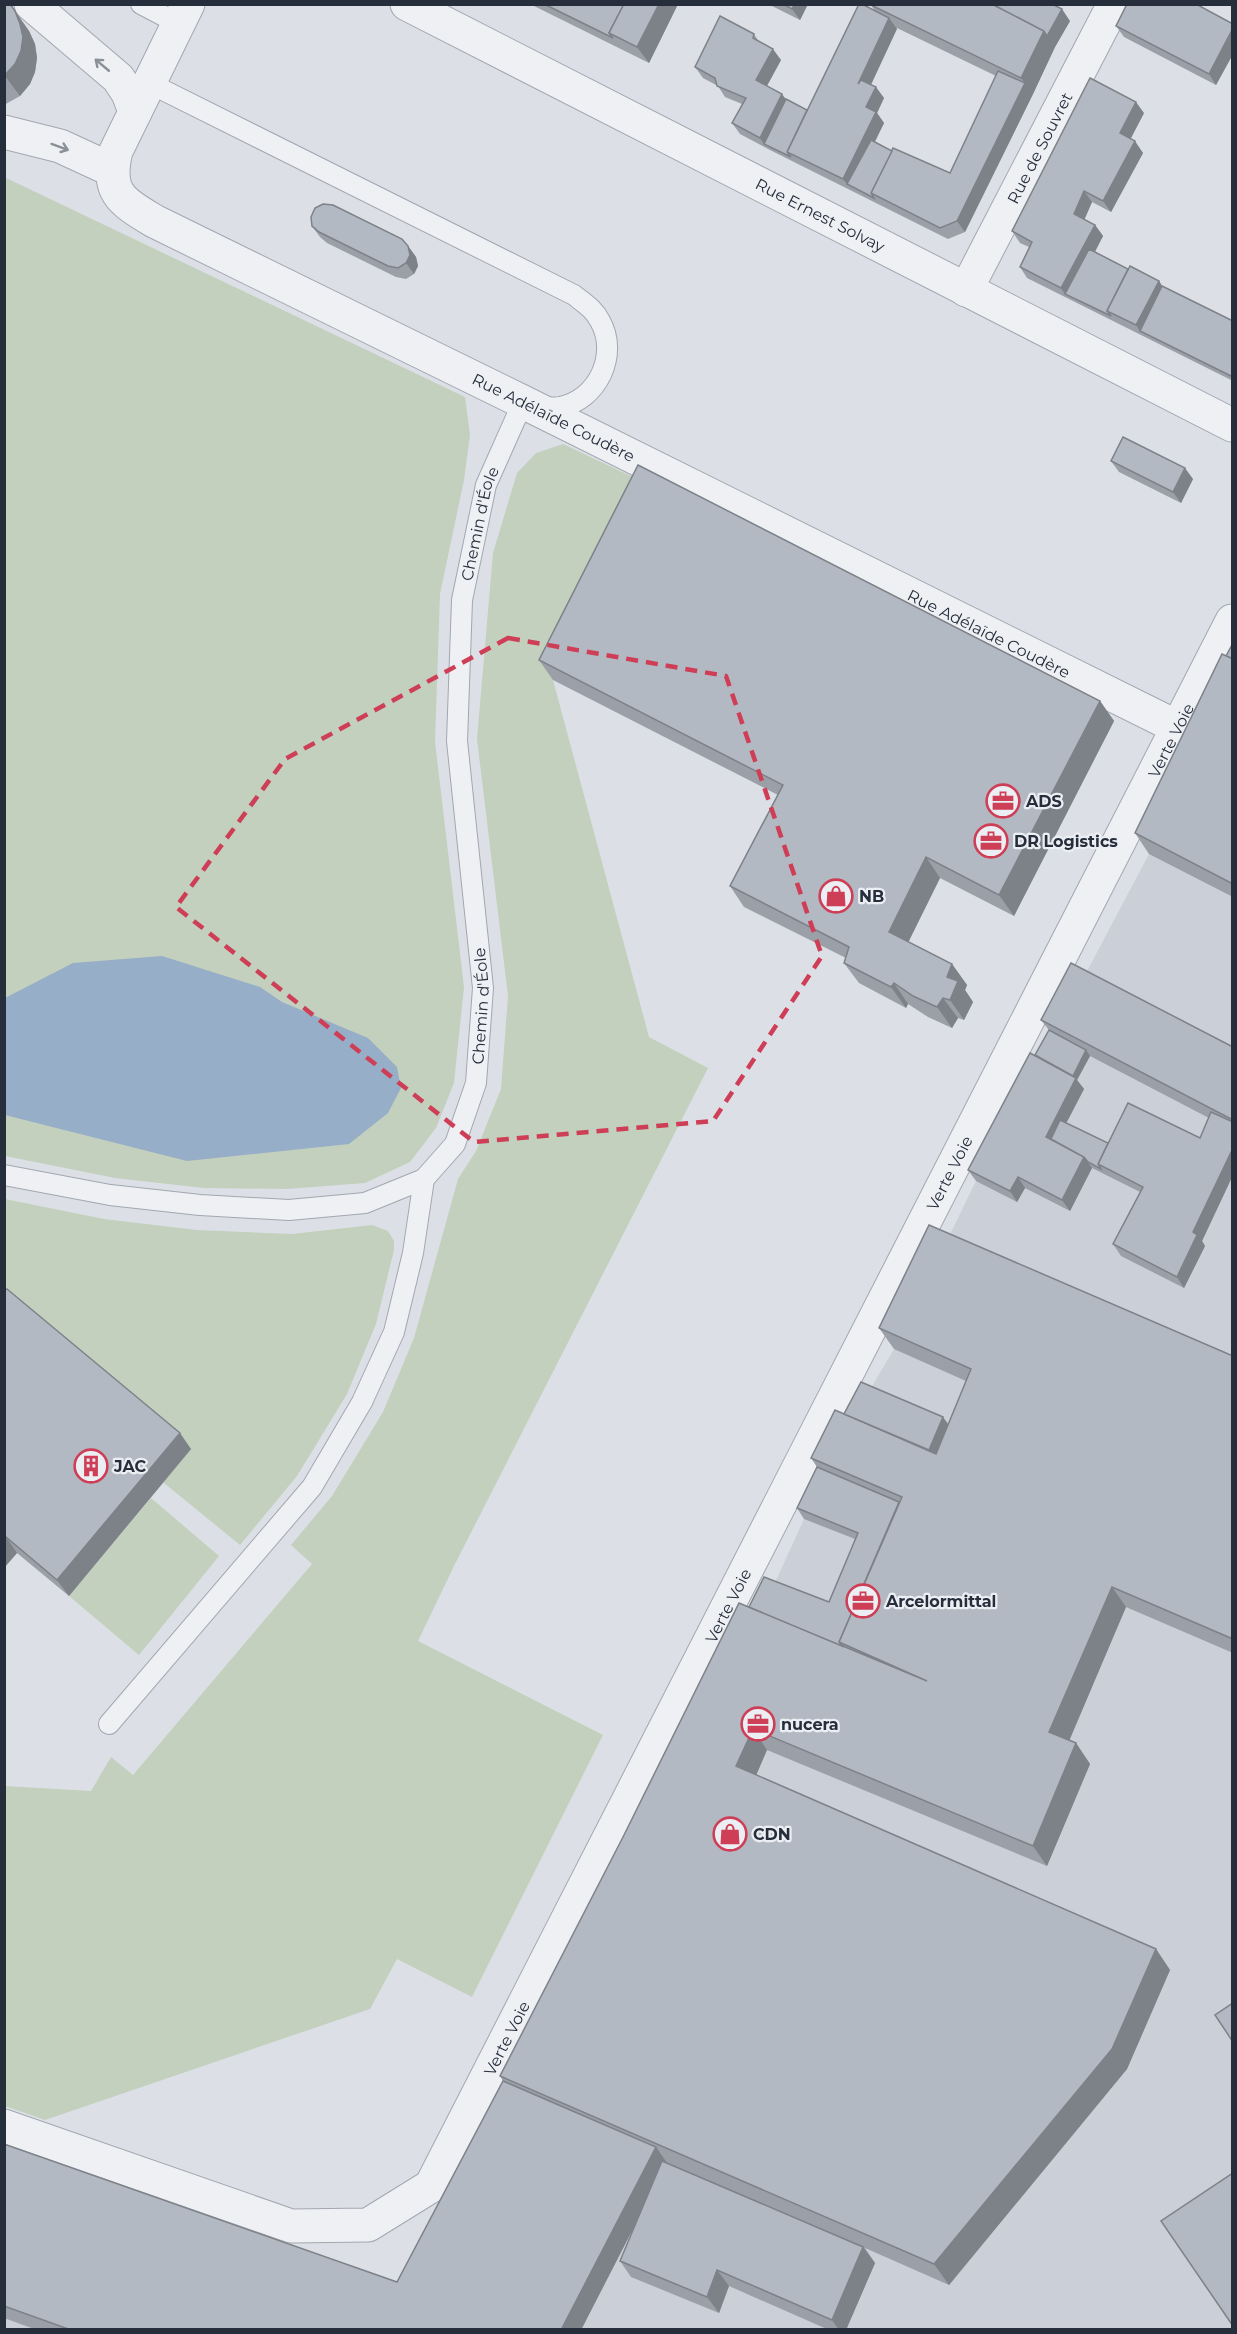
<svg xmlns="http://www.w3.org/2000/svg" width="1237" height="2334" font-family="Montserrat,sans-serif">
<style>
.built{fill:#cacfd8}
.green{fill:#c2d0bd}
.water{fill:#96aec7}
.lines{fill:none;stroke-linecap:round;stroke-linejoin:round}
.service-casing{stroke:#a2a7b0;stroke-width:22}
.minor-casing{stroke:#a2a7b0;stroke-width:35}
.service{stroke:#eef0f4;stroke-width:20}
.minor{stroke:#eef0f4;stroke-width:33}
.wall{fill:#9a9fa8;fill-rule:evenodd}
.shaded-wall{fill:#7d8288}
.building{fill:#b3b9c3;stroke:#7d8288;stroke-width:1.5}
.oneway{stroke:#8a8f98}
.marked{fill:none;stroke:#ce3e56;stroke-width:4.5;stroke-dasharray:12 8;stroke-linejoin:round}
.labels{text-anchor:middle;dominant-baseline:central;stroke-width:4.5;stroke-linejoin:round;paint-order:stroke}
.street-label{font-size:16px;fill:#262e3c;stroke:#ebeff4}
.poi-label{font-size:16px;font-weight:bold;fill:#262e3c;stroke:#ebeff4;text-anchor:start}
</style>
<rect width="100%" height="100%" fill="#dce0e6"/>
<path class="built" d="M1232 682V2329L5 2330V2156L408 2298 773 1587 804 1519 868 1393 894 1349 976 1181 1149 854Z"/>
<g class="green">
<path d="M4 177 465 397 470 435 464 480 440 594 435 742 464 987 454 1083 436 1128 410 1162 365 1183 287 1189 204 1188 115 1178 5 1156Z"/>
<path d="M563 444 652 486 553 680 649 1037 708 1068 455 1564 418 1641 603 1735 472 1997 397 1959 370 2009 45 2120 5 2106 4 1786 91 1791 111 1757 133 1775 312 1564 291 1545 332 1496 383 1412 414 1338 458 1179 476 1151 501 1089 508 996 477 739 493 553 517 473 536 453Z"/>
<path d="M5 1199 104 1219 197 1230 292 1234 372 1225 388 1231 394 1241V1250L376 1324 347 1394 297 1476 240 1545 164 1483 5 1321Z"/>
<path d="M151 1498 219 1556 139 1655 69 1596Z"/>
</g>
<path class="water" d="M162 956 260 987 282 1002 368 1038 397 1067 401 1088 388 1113 349 1144 187 1161 5 1115V998L73 963Z"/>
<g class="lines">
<g class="service-casing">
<g id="service">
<path d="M141 4 179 24"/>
<path id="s1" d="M4 1175 110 1195 200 1205 289 1210 365 1203 424 1179 455 1144 476 1083 483 988 457 741 462 600 486 485 523 402C536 406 547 409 560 407 598 400 619 354 600 321 594 309 584 303 574 295L149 83"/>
<path d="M109 1724 312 1487 362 1402 394 1332 413 1253 424 1179"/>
</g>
</g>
<g class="minor-casing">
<g id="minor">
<path d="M31 4 118 78 128 93 135 112"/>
<path id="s2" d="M188 4 116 151C106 193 121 201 154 221L523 402 1177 727"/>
<path id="s3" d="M407 4 1232 425"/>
<path d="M4 132 60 146 112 170"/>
<path id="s4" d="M966 290 1114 4"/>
<path id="s5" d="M4 2126 291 2226 368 2225 431 2186 1232 621"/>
</g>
</g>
<use href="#service" class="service"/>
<use href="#minor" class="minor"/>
</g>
<g class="wall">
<path d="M4 4 15 11 29 31 35 44 37 58 35 72 30 84 20 96 4 105Z"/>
<path d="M530 4H678L649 63Z"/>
<path d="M768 4H808L800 20Z"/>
<path d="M1127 4H1199L1198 6 1233 24V54L1216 85 1124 37 1116 26Z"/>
<path d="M871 5 1070 21 1055 47 1033 94 965 232 948 239 768 149 740 134 732 123 742 104 725 97 718 86 703 78 695 67 754 34 759 42 781 60 767 86 786 99 807 110 875 11ZM897 28 996 76 950 173 892 151 875 142 884 123 877 113 884 98 871 85Z"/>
<path d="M1144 113 1130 139 1143 153 1111 212 1092 202 1084 220 1095 225 1103 236 1095 252 1128 269 1159 281 1162 286 1233 321V381L1027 278 1020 267 1029 247 1020 243 1012 231Z"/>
<path d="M312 226 408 246 416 257 418 266 414 274 406 279 396 277 327 243 320 237Z"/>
<path d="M1111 461 1193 479 1181 503 1119 472Z"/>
<path d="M1233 643V897L1149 854 1135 833Z"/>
<path d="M539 660 1100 701 1114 721 1014 916 940 878 908 942 952 964 967 985 965 990 973 1002 964 1020 958 1018 952 1028 928 1017 908 1004 906 1008 859 983 844 963 846 958 744 907 730 886 778 795 553 680Z"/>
<path d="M1041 1020 1233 1047V1175L1202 1241 1205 1246 1184 1288 1121 1256 1113 1244 1140 1192 1092 1168 1070 1211 1025 1188 1017 1202 976 1181 968 1170 1035 1055 1049 1030ZM1090 1056 1209 1118 1200 1138 1108 1143 1066 1123 1084 1089 1077 1080Z"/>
<path d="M4 1291 191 1449 69 1596 17 1553 4 1568Z"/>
<path d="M879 1328 1233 1356V1653L1126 1607 1069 1740 1076 1743 1090 1764 1047 1866 767 1750 756 1775 1156 1949 1170 1970 1127 2069 949 2285 865 2248 875 2263 846 2330H829L729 2286 719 2313 631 2277 620 2261 635 2224 581 2330H37L4 2318V2144L397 2282 503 2081 500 2076 749 1607 829 1602 855 1539 804 1519 797 1508 817 1467 811 1458 844 1414 948 1424 966 1381 894 1349Z"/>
</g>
<g class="shaded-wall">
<path d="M659 4H678L649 63 637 47Z"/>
<path d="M795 4H808L800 20 792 9Z"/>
<path d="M1062 9 1070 21 1055 47 1033 94 1021 78 1044 31Z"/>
<path d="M15 11 29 31 35 44 37 58 35 72 30 84 20 96 5 76Z"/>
<path d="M889 18 897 29 866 95 858 84Z"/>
<path d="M1233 28V54L1216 85 1209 74Z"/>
<path d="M773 49 781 60 764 91 756 80Z"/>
<path d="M1025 83 1033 94 965 232 957 221Z"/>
<path d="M876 87 884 98 877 113 884 123 852 187 847 184 843 179 866 107Z"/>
<path d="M782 94 790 105 764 144 760 138Z"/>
<path d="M1136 102 1144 113 1128 144 1120 133Z"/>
<path d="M1135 141 1143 153 1111 212 1103 201Z"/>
<path d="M1084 191 1092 202 1082 225 1074 214Z"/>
<path d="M1095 225 1103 236 1071 297 1065 294 1061 288Z"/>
<path d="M408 246 416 257 418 266 414 274 406 263Z"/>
<path d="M1159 281 1166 292 1140 331 1136 325Z"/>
<path d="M1185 468 1193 479 1181 503 1173 492Z"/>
<path d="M1100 701 1114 721 1014 916 999 895Z"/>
<path d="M926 857 940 878 903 953 889 932Z"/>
<path d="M952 964 967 985 965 990 973 1002 964 1020 950 1000 947 977Z"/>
<path d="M894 983 908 1004 906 1008 891 987Z"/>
<path d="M943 998 958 1018 952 1028 937 1007Z"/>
<path d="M1086 1050 1090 1056 1077 1080 1084 1089 1055 1145 1046 1137 1071 1078Z"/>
<path d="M1233 1148V1175L1202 1241 1205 1246 1184 1288 1177 1277 1193 1232Z"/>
<path d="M1084 1157 1092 1168 1070 1211 1062 1200Z"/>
<path d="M1018 1177 1025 1188 1017 1202 1010 1191Z"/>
<path d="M943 1417 951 1428 934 1467 926 1456Z"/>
<path d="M180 1433 191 1449 69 1596 57 1580Z"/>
<path d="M6 1537 17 1553 4 1568V1539Z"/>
<path d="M1112 1587 1126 1607 1064 1753 1049 1732Z"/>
<path d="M753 1729 767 1750 751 1787 736 1766Z"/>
<path d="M1076 1743 1090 1764 1047 1866 1033 1846Z"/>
<path d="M1156 1949 1170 1970 1127 2069 949 2285 934 2264Z"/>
<path d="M656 2147 667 2163 581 2330H561Z"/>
<path d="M863 2247 875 2263 846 2330H839L832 2320Z"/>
<path d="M717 2270 729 2286 719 2313 707 2297Z"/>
</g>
<g class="building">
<path d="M4 4H10L15 11 20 24 23 37 21 51 15 64 4 76Z"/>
<path d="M544 4H624L609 33 613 38Z"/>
<path d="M624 4H659L637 47 609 33Z"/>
<path d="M783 4H795L792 9Z"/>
<path d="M859 4H862L889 18 858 84 861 80 876 87 866 107 876 112 843 179 787 152Z"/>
<path d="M872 4H992L1044 31 1021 78 871 5Z"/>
<path d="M992 4H1052L1062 9 1047 36 1044 31Z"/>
<path d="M1127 4H1196L1233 24V28L1209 74 1116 26Z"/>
<path d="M720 16 754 34 753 38 773 49 756 80 782 94 760 138 732 123 746 98 717 86 715 78 695 67Z"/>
<path d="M998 71 1025 83 957 221 940 228 871 193 893 148 950 173Z"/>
<path d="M1090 78 1136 102 1120 133 1135 141 1103 201 1084 191 1074 214 1095 225 1061 288 1020 267 1032 242 1012 231Z"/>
<path d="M786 99 807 110 787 152 791 157 764 144Z"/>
<path d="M871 140 892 151 871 193 874 198 847 184Z"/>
<path d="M323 204 333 205 402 239 408 246 410 255 406 263 398 268 388 266 319 232 312 226 311 217 315 208Z"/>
<path d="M1089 249 1128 269 1107 311 1111 316 1065 294Z"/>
<path d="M1130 266 1159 281 1136 325 1107 311Z"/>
<path d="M1162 286 1233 321V377L1140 331Z"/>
<path d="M1123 437 1185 468 1173 492 1111 461Z"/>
<path d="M638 465 1100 701 999 895 926 857 889 932 952 964 947 977 958 981 950 1000 943 998 937 1007 913 996 894 983 891 987 844 963 849 947 730 886 783 785 539 660Z"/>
<path d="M1233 643V659L1226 656Z"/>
<path d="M1222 654 1233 659V884L1135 833Z"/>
<path d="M1071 963 1233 1047V1120L1041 1020Z"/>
<path d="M1049 1030 1086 1050 1073 1076 1035 1055Z"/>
<path d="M1030 1053 1076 1078 1046 1137 1084 1157 1062 1200 1018 1177 1010 1191 968 1170Z"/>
<path d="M1128 1103 1200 1138 1211 1112 1233 1122V1148L1193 1232 1197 1235 1177 1277 1113 1244 1143 1187 1098 1164Z"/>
<path d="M1060 1120 1108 1143 1098 1164 1101 1169 1088 1162 1084 1157 1051 1139Z"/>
<path d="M929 1225 1233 1356V1639L1112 1587 1049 1732 1076 1743 1033 1846 753 1729 736 1766 1156 1949 1112 2049 934 2264 500 2076 623 1837 739 1603 927 1681 839 1642 902 1497 811 1458 835 1410 936 1454 971 1369 879 1328Z"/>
<path d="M7 1289 180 1433 57 1580 6 1537 4 1539V1291Z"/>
<path d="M861 1382 943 1417 929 1450 844 1414Z"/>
<path d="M817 1467 899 1502 839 1642 842 1646 749 1607 764 1577 829 1602 858 1533 797 1508Z"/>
<path d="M1233 2003V2042L1215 2015Z"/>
<path d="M503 2081 656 2147 561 2330H71L4 2306V2144L397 2282Z"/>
<path d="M662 2161 863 2247 832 2320 717 2270 707 2297 620 2261Z"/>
<path d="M1233 2173V2326L1161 2221Z"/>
</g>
<defs><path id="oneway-shaft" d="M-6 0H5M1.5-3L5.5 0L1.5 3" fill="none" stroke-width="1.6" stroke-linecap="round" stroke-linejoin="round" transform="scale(1.5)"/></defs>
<g class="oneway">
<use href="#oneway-shaft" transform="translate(102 65) rotate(-140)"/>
<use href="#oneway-shaft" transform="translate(60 147) rotate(20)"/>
</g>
<path class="marked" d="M508 638 726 676 822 956 713 1121 474 1142 176 907 285 759Z"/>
<defs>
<g id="office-ring" transform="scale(1.725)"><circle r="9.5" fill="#ebeff4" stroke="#ce3e56" stroke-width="1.5"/><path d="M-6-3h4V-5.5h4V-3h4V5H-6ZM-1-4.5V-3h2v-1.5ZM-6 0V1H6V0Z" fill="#ce3e56"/></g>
<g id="shop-ring" transform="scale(1.725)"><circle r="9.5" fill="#ebeff4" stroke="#ce3e56" stroke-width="1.5"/><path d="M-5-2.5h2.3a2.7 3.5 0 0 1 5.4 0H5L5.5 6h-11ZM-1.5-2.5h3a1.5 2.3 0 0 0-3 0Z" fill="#ce3e56"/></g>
<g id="building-ring" transform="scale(1.725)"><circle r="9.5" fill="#ebeff4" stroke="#ce3e56" stroke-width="1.5"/><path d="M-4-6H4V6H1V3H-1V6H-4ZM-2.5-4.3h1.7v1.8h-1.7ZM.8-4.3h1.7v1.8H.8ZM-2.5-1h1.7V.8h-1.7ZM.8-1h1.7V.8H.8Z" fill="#ce3e56"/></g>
</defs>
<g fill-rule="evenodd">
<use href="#office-ring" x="1003" y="801"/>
<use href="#office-ring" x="991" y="841"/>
<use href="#shop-ring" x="836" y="896"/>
<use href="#building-ring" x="91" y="1466"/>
<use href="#office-ring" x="863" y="1601"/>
<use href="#office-ring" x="758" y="1724"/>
<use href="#shop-ring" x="730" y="1834"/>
</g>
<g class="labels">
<g class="street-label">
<text stroke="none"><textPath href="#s4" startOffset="160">Rue de Souvret</textPath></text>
<text stroke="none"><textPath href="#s3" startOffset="464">Rue Ernest Solvay</textPath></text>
<text stroke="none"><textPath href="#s2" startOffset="698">Rue Adélaïde Coudère</textPath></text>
<text stroke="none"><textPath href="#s1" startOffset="1102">Chemin d'Éole</textPath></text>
<text stroke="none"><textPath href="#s2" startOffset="1184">Rue Adélaïde Coudère</textPath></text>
<text stroke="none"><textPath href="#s5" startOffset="2079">Verte Voie</textPath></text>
<text stroke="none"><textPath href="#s1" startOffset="616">Chemin d'Éole</textPath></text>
<text stroke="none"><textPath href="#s5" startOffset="1593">Verte Voie</textPath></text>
<text stroke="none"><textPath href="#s5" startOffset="1107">Verte Voie</textPath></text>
<text stroke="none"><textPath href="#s5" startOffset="621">Verte Voie</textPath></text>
</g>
<g class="poi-label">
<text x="1026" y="801">ADS</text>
<text x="1014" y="841">DR Logistics</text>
<text x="859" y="896">NB</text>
<text x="114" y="1466">JAC</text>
<text x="886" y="1601">Arcelormittal</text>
<text x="781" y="1724">nucera</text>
<text x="753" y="1834">CDN</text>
</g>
</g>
<rect width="1237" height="2334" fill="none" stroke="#262e3c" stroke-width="12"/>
</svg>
